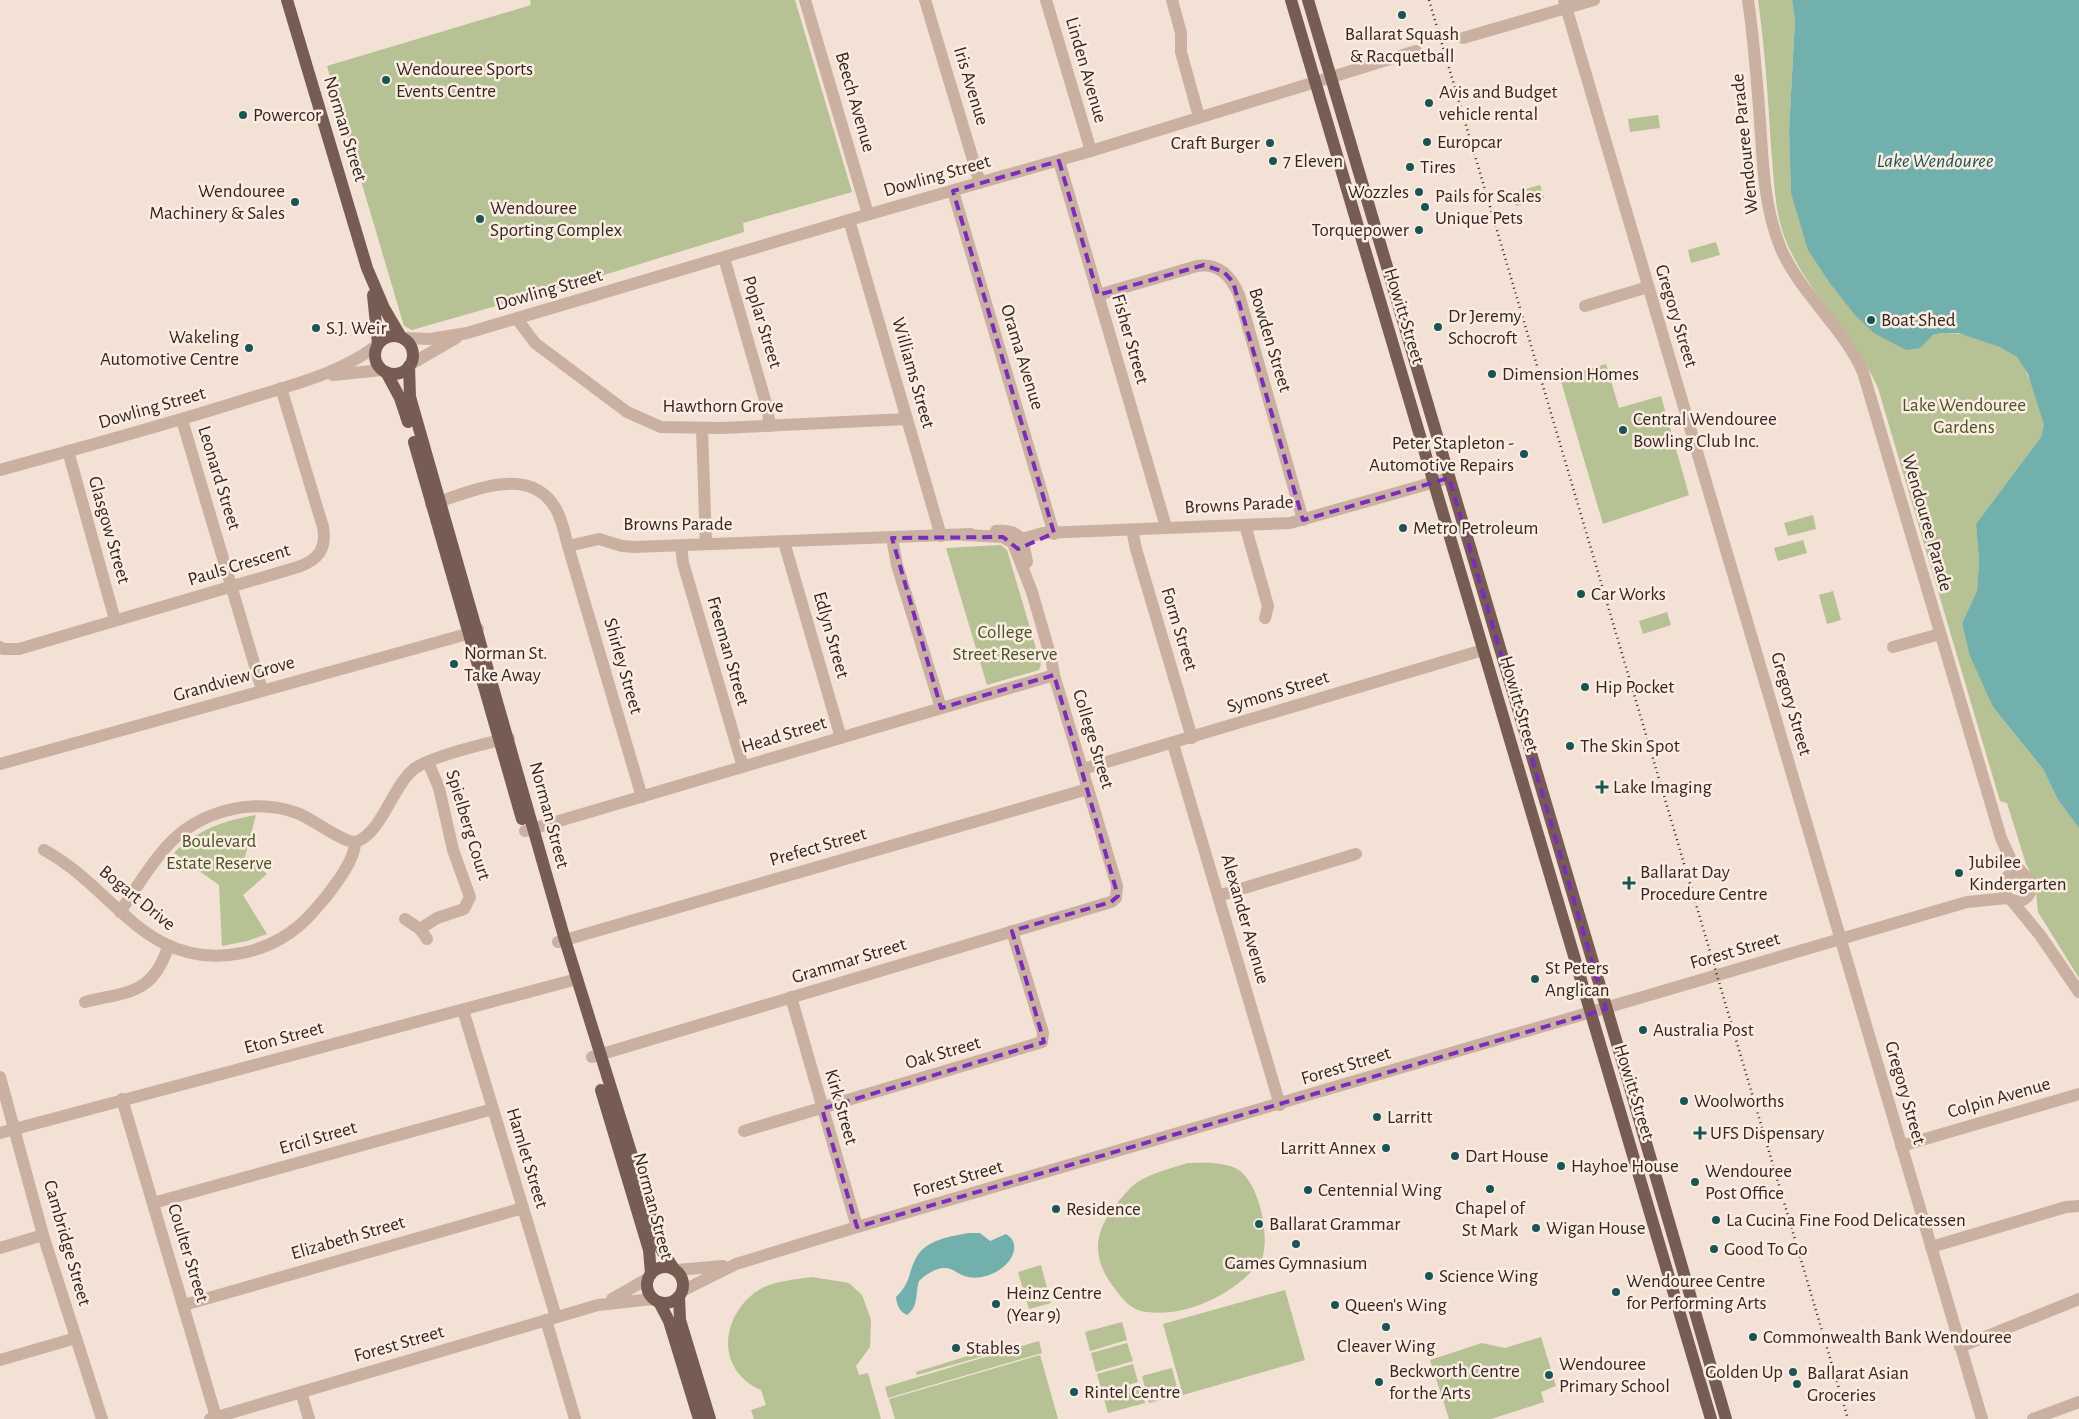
<svg xmlns="http://www.w3.org/2000/svg" width="2079" height="1419" font-family="'Alegreya Sans',sans-serif">
<style>
.green{fill:#b6c194}
.water{fill:#72b0ae}
.lines{fill:none;stroke-linecap:round;stroke-linejoin:round}
.minor{stroke:#cab0a0;stroke-width:12}
.major{stroke:#765c53;stroke-width:12}
.rail{stroke:#332724;stroke-width:2.5;stroke-dasharray:1 4;stroke-linecap:butt}
.marked{fill:none;stroke:#7b2cbf;stroke-width:4;stroke-dasharray:10 6;stroke-linejoin:round}
.poi-dot{fill:#175655;stroke:#faece0;stroke-width:2}
.labels{text-anchor:middle;dominant-baseline:central;stroke-width:5;stroke-linejoin:round;paint-order:stroke}
.poi-label{font-size:19px;fill:#332724;stroke:#faece0;text-anchor:start}
.street-label{font-size:19px;fill:#332724;stroke:#faece0}
.park-label{font-size:19px;fill:#465326;stroke:#faece0}
.water-label{font-size:20px;font-style:italic;fill:#175655;stroke:#faece0}
</style>
<rect width="100%" height="100%" fill="#f2e1d4"/>
<g class="green">
<path d="M530 0H795L852 192 743 223 744 232 604 275 412 330 404 326 327 66 531 5Z"/>
<path d="M1758 0H1792L1795 21 1789 130 1791 193 1920 348C1924 343 1929 337 1934 335 1952 327 2004 344 2018 358 2026 366 2044 414 2044 426 2044 429 2042 434 2041 437L1976 524 1979 560 1977 591 1962 623 1993 707 2043 769 2058 800 2079 828V978L2038 912 2035 882 2026 864 2007 803 2000 801 1878 388C1854 333 1802 288 1783 233 1774 206 1774 176 1771 147 1768 98 1765 49 1758 0Z"/>
<path d="M1658 115 1660 128 1630 132 1628 119Z"/>
<path d="M1540 185 1544 198 1516 206 1512 193Z"/>
<path d="M1716 242 1720 255 1691 263 1688 250Z"/>
<path d="M1606 364 1619 408 1661 396 1689 495 1603 524 1560 378Z"/>
<path d="M1813 515 1816 529 1788 536 1784 523Z"/>
<path d="M1803 540 1807 553 1778 561 1774 548Z"/>
<path d="M1001 545 1007 550 1041 665 1039 670 987 685 946 548Z"/>
<path d="M1833 591 1841 620 1827 624 1819 595Z"/>
<path d="M1667 612 1671 625 1643 634 1639 621Z"/>
<path d="M256 815 245 857 267 874 243 895 267 934 247 941 222 946 219 885 174 853C197 830 225 820 256 815Z"/>
<path d="M1188 1163C1203 1163 1226 1161 1240 1171 1260 1187 1270 1236 1262 1259 1261 1264 1256 1268 1252 1271 1227 1297 1184 1317 1147 1312 1132 1311 1123 1300 1115 1289 1091 1258 1093 1233 1117 1203 1124 1195 1132 1185 1141 1180 1155 1172 1172 1168 1188 1163Z"/>
<path d="M1041 1265 1051 1303 1029 1309 1018 1272Z"/>
<path d="M812 1277 849 1283 862 1295 871 1320 870 1347 856 1366 859 1375 868 1373 881 1419H754L751 1410 766 1405 761 1390C718 1371 719 1322 753 1294 768 1281 794 1280 812 1277Z"/>
<path d="M1285 1290 1305 1360 1183 1395 1163 1324Z"/>
<path d="M1122 1322 1127 1340 1090 1351 1085 1332Z"/>
<path d="M1541 1337 1556 1386 1541 1392 1544 1402 1491 1419H1449L1430 1360 1482 1343 1505 1348Z"/>
<path d="M1039 1341 1042 1353 888 1398 885 1387Z"/>
<path d="M1010 1343 1012 1348 917 1375 916 1372Z"/>
<path d="M1127 1343 1133 1361 1096 1372 1091 1353Z"/>
<path d="M1040 1355 1058 1419H895L889 1399Z"/>
<path d="M1133 1364 1138 1382 1102 1392 1097 1374Z"/>
<path d="M1172 1368 1179 1395 1149 1403 1142 1376Z"/>
<path d="M1140 1385 1145 1403 1108 1413 1103 1395Z"/>
</g>
<g class="water">
<path d="M1792 0H2079V828L2058 800 2043 769 1993 707 1970 656 1962 623 1977 591 1979 560 1976 524 2041 437 2044 425 2028 374 2017 357 2000 347 1958 333H1942L1933 335 1920 348 1906 350 1874 333 1855 315 1829 282 1808 250 1791 193 1789 130 1795 21Z"/>
<path d="M969 1233H980L990 1241 1006 1234C1012 1238 1015 1242 1014 1250 1011 1268 985 1281 968 1277 958 1275 953 1267 943 1268 934 1269 925 1275 919 1281 915 1294 919 1306 907 1315 899 1311 897 1305 896 1297 912 1281 907 1275 916 1258 925 1240 951 1236 969 1233Z"/>
</g>
<g class="lines">
<g class="minor">
<path d="M805 0 868 214"/>
<path d="M925 0 980 183"/>
<path d="M1046 0 1091 151"/>
<path d="M1172 0 1181 33V52L1199 117"/>
<path d="M1564 0 1982 1419"/>
<path d="M1748 0C1754 40 1757 81 1760 121 1763 165 1764 208 1781 249 1801 294 1843 327 1863 372L2001 838 2011 860 2025 876"/>
<path d="M1463 38 1594 0"/>
<path d="M1059 161 1166 527"/>
<path d="M953 191 1054 534"/>
<path d="M849 220 941 536"/>
<path d="M724 258 767 407 770 426"/>
<path d="M1098 295 1197 266C1219 263 1231 276 1239 295L1303 520"/>
<path d="M1585 306 1648 287"/>
<path d="M517 319 535 343 627 412 661 427 721 428 907 419"/>
<path d="M404 338 430 339 467 333 849 220 1091 151 1416 51"/>
<path d="M411 364 456 338"/>
<path d="M333 375 382 370"/>
<path d="M182 420 262 690"/>
<path d="M702 429 706 544"/>
<path d="M68 451 115 620"/>
<path d="M0 470C83 447 166 425 247 399 291 385 339 374 376 346"/>
<path d="M431 504C470 493 529 462 556 509 562 520 565 534 568 546L599 539 622 546 634 547 971 534"/>
<path d="M1245 525 1268 606 1265 618"/>
<path d="M1132 530 1136 549 1192 738"/>
<path d="M996 531C1022 529 1023 540 1027 562"/>
<path d="M892 538 897 565 941 708"/>
<path d="M784 542 841 738"/>
<path d="M1017 544 1025 538 1043 533 1290 523 1449 478"/>
<path d="M568 546 642 797"/>
<path d="M681 546 683 563 743 767"/>
<path d="M0 647 3 649H19L298 567C318 560 327 549 323 527L281 388"/>
<path d="M1893 647 1940 634"/>
<path d="M1173 744 1280 1105"/>
<path d="M0 764 467 634 478 629"/>
<path d="M1083 769 1483 650"/>
<path d="M525 831 1054 675"/>
<path d="M44 850C115 888 146 972 242 953 269 948 295 933 313 912 326 898 356 861 355 842 381 835 393 785 414 769 431 756 487 743 509 738"/>
<circle cx="2017" cy="887" r="14"/>
<path d="M1218 896 1356 854"/>
<path d="M2012 901 2040 935 2079 992"/>
<path d="M120 912C135 890 149 866 167 846 199 811 252 797 297 813 313 819 342 842 355 842"/>
<path d="M405 919 420 929 427 939"/>
<path d="M420 929 437 918 464 909 470 897 453 850 439 788 428 762"/>
<path d="M558 942 1088 789"/>
<path d="M791 997 857 1227"/>
<path d="M85 1002C129 991 152 995 168 947"/>
<path d="M463 1010 556 1317"/>
<path d="M592 1057 1111 902 1116 898 1117 886 1054 675 1051 658 1032 592 1013 543 1003 537 965 535"/>
<path d="M0 1077 43 1235 102 1419"/>
<path d="M122 1099 216 1417"/>
<path d="M744 1131 1042 1042 1043 1033 1012 931"/>
<path d="M0 1133 577 979"/>
<path d="M1901 1146 2079 1094"/>
<path d="M153 1203 493 1109"/>
<path d="M1931 1247 2066 1207 2079 1206"/>
<path d="M0 1248 43 1235"/>
<path d="M677 1270 723 1266"/>
<path d="M682 1291 736 1264 857 1227 1967 902 2008 898"/>
<path d="M612 1299 647 1279"/>
<path d="M184 1305 523 1208"/>
<path d="M546 1320 575 1419"/>
<path d="M1960 1347 2079 1299"/>
<path d="M0 1360 76 1338"/>
<path d="M301 1392 309 1419"/>
<path d="M210 1419 598 1305 652 1299"/>
<path d="M2033 1419 2079 1402"/>
</g>
<g class="major">
<path d="M287 0 367 268 384 308 401 337"/>
<path d="M1291 0 1711 1419"/>
<path d="M1308 0 1629 1084 1726 1419"/>
<path d="M373 295 378 344"/>
<circle cx="394" cy="355" r="19"/>
<path d="M409 366 410 397 565 940 661 1249 674 1269"/>
<path d="M386 372 400 398 408 422"/>
<path d="M414 442 522 819"/>
<path d="M601 1090 649 1250 651 1274"/>
<circle cx="665" cy="1285" r="18"/>
<path d="M679 1297 680 1320 710 1419"/>
<path d="M659 1302 669 1321 699 1419"/>
</g>
<path class="rail" d="M1429 0 1848 1419"/>
</g>
<path class="marked" d="M1059 161 1098 295 1204 265 1224 272 1233 282 1303 520 1449 478 1606 1009 857 1227 822 1109 1044 1042 1012 931 1111 902 1118 896 1054 675 941 708 892 538 1003 537 1018 549 1054 533 953 191Z"/>
<g class="poi-dot">
<circle cx="1402" cy="15" r="5"/>
<circle cx="386" cy="80" r="5"/>
<circle cx="1429" cy="103" r="5"/>
<circle cx="243" cy="115" r="5"/>
<circle cx="1427" cy="142" r="5"/>
<circle cx="1270" cy="143" r="5"/>
<circle cx="1273" cy="161" r="5"/>
<circle cx="1410" cy="167" r="5"/>
<circle cx="1419" cy="192" r="5"/>
<circle cx="295" cy="202" r="5"/>
<circle cx="1425" cy="207" r="5"/>
<circle cx="480" cy="219" r="5"/>
<circle cx="1419" cy="230" r="5"/>
<circle cx="1871" cy="320" r="5"/>
<circle cx="1438" cy="327" r="5"/>
<circle cx="316" cy="328" r="5"/>
<circle cx="249" cy="348" r="5"/>
<circle cx="1492" cy="374" r="5"/>
<circle cx="1623" cy="430" r="5"/>
<circle cx="1524" cy="454" r="5"/>
<circle cx="1403" cy="528" r="5"/>
<circle cx="1581" cy="594" r="5"/>
<circle cx="454" cy="664" r="5"/>
<circle cx="1585" cy="687" r="5"/>
<circle cx="1570" cy="746" r="5"/>
<path d="M1599.5 779.5h5v5h5v5h-5v5h-5v-5h-5v-5h5z"/>
<circle cx="1959" cy="873" r="5"/>
<path d="M1626.5 875.5h5v5h5v5h-5v5h-5v-5h-5v-5h5z"/>
<circle cx="1535" cy="979" r="5"/>
<circle cx="1643" cy="1030" r="5"/>
<circle cx="1684" cy="1101" r="5"/>
<circle cx="1377" cy="1117" r="5"/>
<path d="M1697.5 1125.5h5v5h5v5h-5v5h-5v-5h-5v-5h5z"/>
<circle cx="1386" cy="1148" r="5"/>
<circle cx="1455" cy="1156" r="5"/>
<circle cx="1561" cy="1166" r="5"/>
<circle cx="1695" cy="1182" r="5"/>
<circle cx="1490" cy="1189" r="5"/>
<circle cx="1308" cy="1190" r="5"/>
<circle cx="1056" cy="1209" r="5"/>
<circle cx="1716" cy="1220" r="5"/>
<circle cx="1259" cy="1224" r="5"/>
<circle cx="1536" cy="1228" r="5"/>
<circle cx="1296" cy="1244" r="5"/>
<circle cx="1714" cy="1249" r="5"/>
<circle cx="1429" cy="1276" r="5"/>
<circle cx="1616" cy="1292" r="5"/>
<circle cx="996" cy="1304" r="5"/>
<circle cx="1335" cy="1305" r="5"/>
<circle cx="1386" cy="1327" r="5"/>
<circle cx="1753" cy="1337" r="5"/>
<circle cx="956" cy="1348" r="5"/>
<circle cx="1793" cy="1372" r="5"/>
<circle cx="1549" cy="1375" r="5"/>
<circle cx="1379" cy="1382" r="5"/>
<circle cx="1797" cy="1384" r="5"/>
<circle cx="1074" cy="1392" r="5"/>
</g>
<g class="labels">
<g class="poi-label">
<text x="1402" y="34" text-anchor="middle">Ballarat Squash<tspan x="1402" dy="22">&amp; Racquetball</tspan></text>
<text x="396" y="69">Wendouree Sports<tspan x="396" dy="22">Events Centre</tspan></text>
<text x="1439" y="92">Avis and Budget<tspan x="1439" dy="22">vehicle rental</tspan></text>
<text x="253" y="115">Powercor</text>
<text x="1437" y="142">Europcar</text>
<text x="1260" y="143" text-anchor="end">Craft Burger</text>
<text x="1283" y="161">7 Eleven</text>
<text x="1420" y="167">Tires</text>
<text x="285" y="191" text-anchor="end">Wendouree<tspan x="285" dy="22">Machinery &amp; Sales</tspan></text>
<text x="1409" y="192" text-anchor="end">Wozzles</text>
<text x="1435" y="196">Pails for Scales<tspan x="1435" dy="22">Unique Pets</tspan></text>
<text x="490" y="208">Wendouree<tspan x="490" dy="22">Sporting Complex</tspan></text>
<text x="1409" y="230" text-anchor="end">Torquepower</text>
<text x="1448" y="316">Dr Jeremy<tspan x="1448" dy="22">Schocroft</tspan></text>
<text x="1881" y="320">Boat Shed</text>
<text x="326" y="328">S.J. Weir</text>
<text x="239" y="337" text-anchor="end">Wakeling<tspan x="239" dy="22">Automotive Centre</tspan></text>
<text x="1502" y="374">Dimension Homes</text>
<text x="1633" y="419">Central Wendouree<tspan x="1633" dy="22">Bowling Club Inc.</tspan></text>
<text x="1514" y="443" text-anchor="end">Peter Stapleton -<tspan x="1514" dy="22">Automotive Repairs</tspan></text>
<text x="1413" y="528">Metro Petroleum</text>
<text x="1591" y="594">Car Works</text>
<text x="464" y="653">Norman St.<tspan x="464" dy="22">Take Away</tspan></text>
<text x="1595" y="687">Hip Pocket</text>
<text x="1580" y="746">The Skin Spot</text>
<text x="1613" y="787">Lake Imaging</text>
<text x="1969" y="862">Jubilee<tspan x="1969" dy="22">Kindergarten</tspan></text>
<text x="1640" y="872">Ballarat Day<tspan x="1640" dy="22">Procedure Centre</tspan></text>
<text x="1545" y="968">St Peters<tspan x="1545" dy="22">Anglican</tspan></text>
<text x="1653" y="1030">Australia Post</text>
<text x="1694" y="1101">Woolworths</text>
<text x="1387" y="1117">Larritt</text>
<text x="1710" y="1133">UFS Dispensary</text>
<text x="1376" y="1148" text-anchor="end">Larritt Annex</text>
<text x="1465" y="1156">Dart House</text>
<text x="1571" y="1166">Hayhoe House</text>
<text x="1705" y="1171">Wendouree<tspan x="1705" dy="22">Post Office</tspan></text>
<text x="1318" y="1190">Centennial Wing</text>
<text x="1490" y="1208" text-anchor="middle">Chapel of<tspan x="1490" dy="22">St Mark</tspan></text>
<text x="1066" y="1209">Residence</text>
<text x="1726" y="1220">La Cucina Fine Food Delicatessen</text>
<text x="1269" y="1224">Ballarat Grammar</text>
<text x="1546" y="1228">Wigan House</text>
<text x="1724" y="1249">Good To Go</text>
<text x="1296" y="1263" text-anchor="middle">Games Gymnasium</text>
<text x="1439" y="1276">Science Wing</text>
<text x="1626" y="1281">Wendouree Centre<tspan x="1626" dy="22">for Performing Arts</tspan></text>
<text x="1006" y="1293">Heinz Centre<tspan x="1006" dy="22">(Year 9)</tspan></text>
<text x="1345" y="1305">Queen's Wing</text>
<text x="1763" y="1337">Commonwealth Bank Wendouree</text>
<text x="1386" y="1346" text-anchor="middle">Cleaver Wing</text>
<text x="966" y="1348">Stables</text>
<text x="1559" y="1364">Wendouree<tspan x="1559" dy="22">Primary School</tspan></text>
<text x="1389" y="1371">Beckworth Centre<tspan x="1389" dy="22">for the Arts</tspan></text>
<text x="1783" y="1372" text-anchor="end">Golden Up</text>
<text x="1807" y="1373">Ballarat Asian<tspan x="1807" dy="22">Groceries</tspan></text>
<text x="1084" y="1392">Rintel Centre</text>
</g>
<g class="street-label">
<text transform="translate(1086 70) rotate(74)">Linden Avenue</text>
<text transform="translate(971 86) rotate(73)">Iris Avenue</text>
<text transform="translate(855 102) rotate(74)">Beech Avenue</text>
<text transform="translate(345 129) rotate(73)">Norman Street</text>
<text transform="translate(1745 144) rotate(-96)">Wendouree Parade</text>
<text transform="translate(937 176) rotate(-16)">Dowling Street</text>
<text transform="translate(549 290) rotate(-16)">Dowling Street</text>
<text transform="translate(1404 316) rotate(73)">Howitt Street</text>
<text transform="translate(1676 316) rotate(73)">Gregory Street</text>
<text transform="translate(762 322) rotate(73)">Poplar Street</text>
<text transform="translate(1130 339) rotate(74)">Fisher Street</text>
<text transform="translate(1270 340) rotate(73)">Bowden Street</text>
<text transform="translate(1022 357) rotate(73)">Orama Avenue</text>
<text transform="translate(913 373) rotate(74)">Williams Street</text>
<text x="723" y="406">Hawthorn Grove</text>
<text transform="translate(152 408) rotate(-16)">Dowling Street</text>
<text transform="translate(219 478) rotate(73)">Leonard Street</text>
<text transform="translate(1239 505) rotate(-3)">Browns Parade</text>
<text transform="translate(1927 523) rotate(74)">Wendouree Parade</text>
<text x="678" y="524">Browns Parade</text>
<text transform="translate(109 530) rotate(74)">Glasgow Street</text>
<text transform="translate(239 565) rotate(-17)">Pauls Crescent</text>
<text transform="translate(1179 629) rotate(73)">Form Street</text>
<text transform="translate(831 635) rotate(74)">Edlyn Street</text>
<text transform="translate(728 651) rotate(74)">Freeman Street</text>
<text transform="translate(623 666) rotate(74)">Shirley Street</text>
<text transform="translate(234 679) rotate(-16)">Grandview Grove</text>
<text transform="translate(1278 692) rotate(-17)">Symons Street</text>
<text transform="translate(1519 704) rotate(74)">Howitt Street</text>
<text transform="translate(1791 704) rotate(74)">Gregory Street</text>
<text transform="translate(784 735) rotate(-17)">Head Street</text>
<text transform="translate(1093 739) rotate(73)">College Street</text>
<text transform="translate(549 815) rotate(75)">Norman Street</text>
<text transform="translate(468 825) rotate(73)">Spielberg Court</text>
<text transform="translate(818 847) rotate(-16)">Prefect Street</text>
<text transform="translate(137 898) rotate(39)">Bogart Drive</text>
<text transform="translate(1245 919) rotate(74)">Alexander Avenue</text>
<text transform="translate(1735 951) rotate(-16)">Forest Street</text>
<text transform="translate(849 961) rotate(-17)">Grammar Street</text>
<text transform="translate(284 1038) rotate(-15)">Eton Street</text>
<text transform="translate(943 1053) rotate(-16)">Oak Street</text>
<text transform="translate(1346 1066) rotate(-17)">Forest Street</text>
<text transform="translate(1634 1092) rotate(73)">Howitt Street</text>
<text transform="translate(1905 1093) rotate(74)">Gregory Street</text>
<text transform="translate(1999 1098) rotate(-16)">Colpin Avenue</text>
<text transform="translate(841 1107) rotate(74)">Kirk Street</text>
<text transform="translate(318 1138) rotate(-16)">Ercil Street</text>
<text transform="translate(527 1158) rotate(73)">Hamlet Street</text>
<text transform="translate(958 1179) rotate(-16)">Forest Street</text>
<text transform="translate(653 1206) rotate(75)">Norman Street</text>
<text transform="translate(348 1238) rotate(-16)">Elizabeth Street</text>
<text transform="translate(67 1243) rotate(74)">Cambridge Street</text>
<text transform="translate(188 1253) rotate(73)">Coulter Street</text>
<text transform="translate(399 1344) rotate(-16)">Forest Street</text>
</g>
<g class="park-label">
<text x="1964" y="405">Lake Wendouree<tspan x="1964" dy="22">Gardens</tspan></text>
<text x="1005" y="632">College<tspan x="1005" dy="22">Street Reserve</tspan></text>
<text x="219" y="841">Boulevard<tspan x="219" dy="22">Estate Reserve</tspan></text>
</g>
<g class="water-label">
<text x="1935" y="161">Lake Wendouree</text>
</g>
</g>
</svg>
